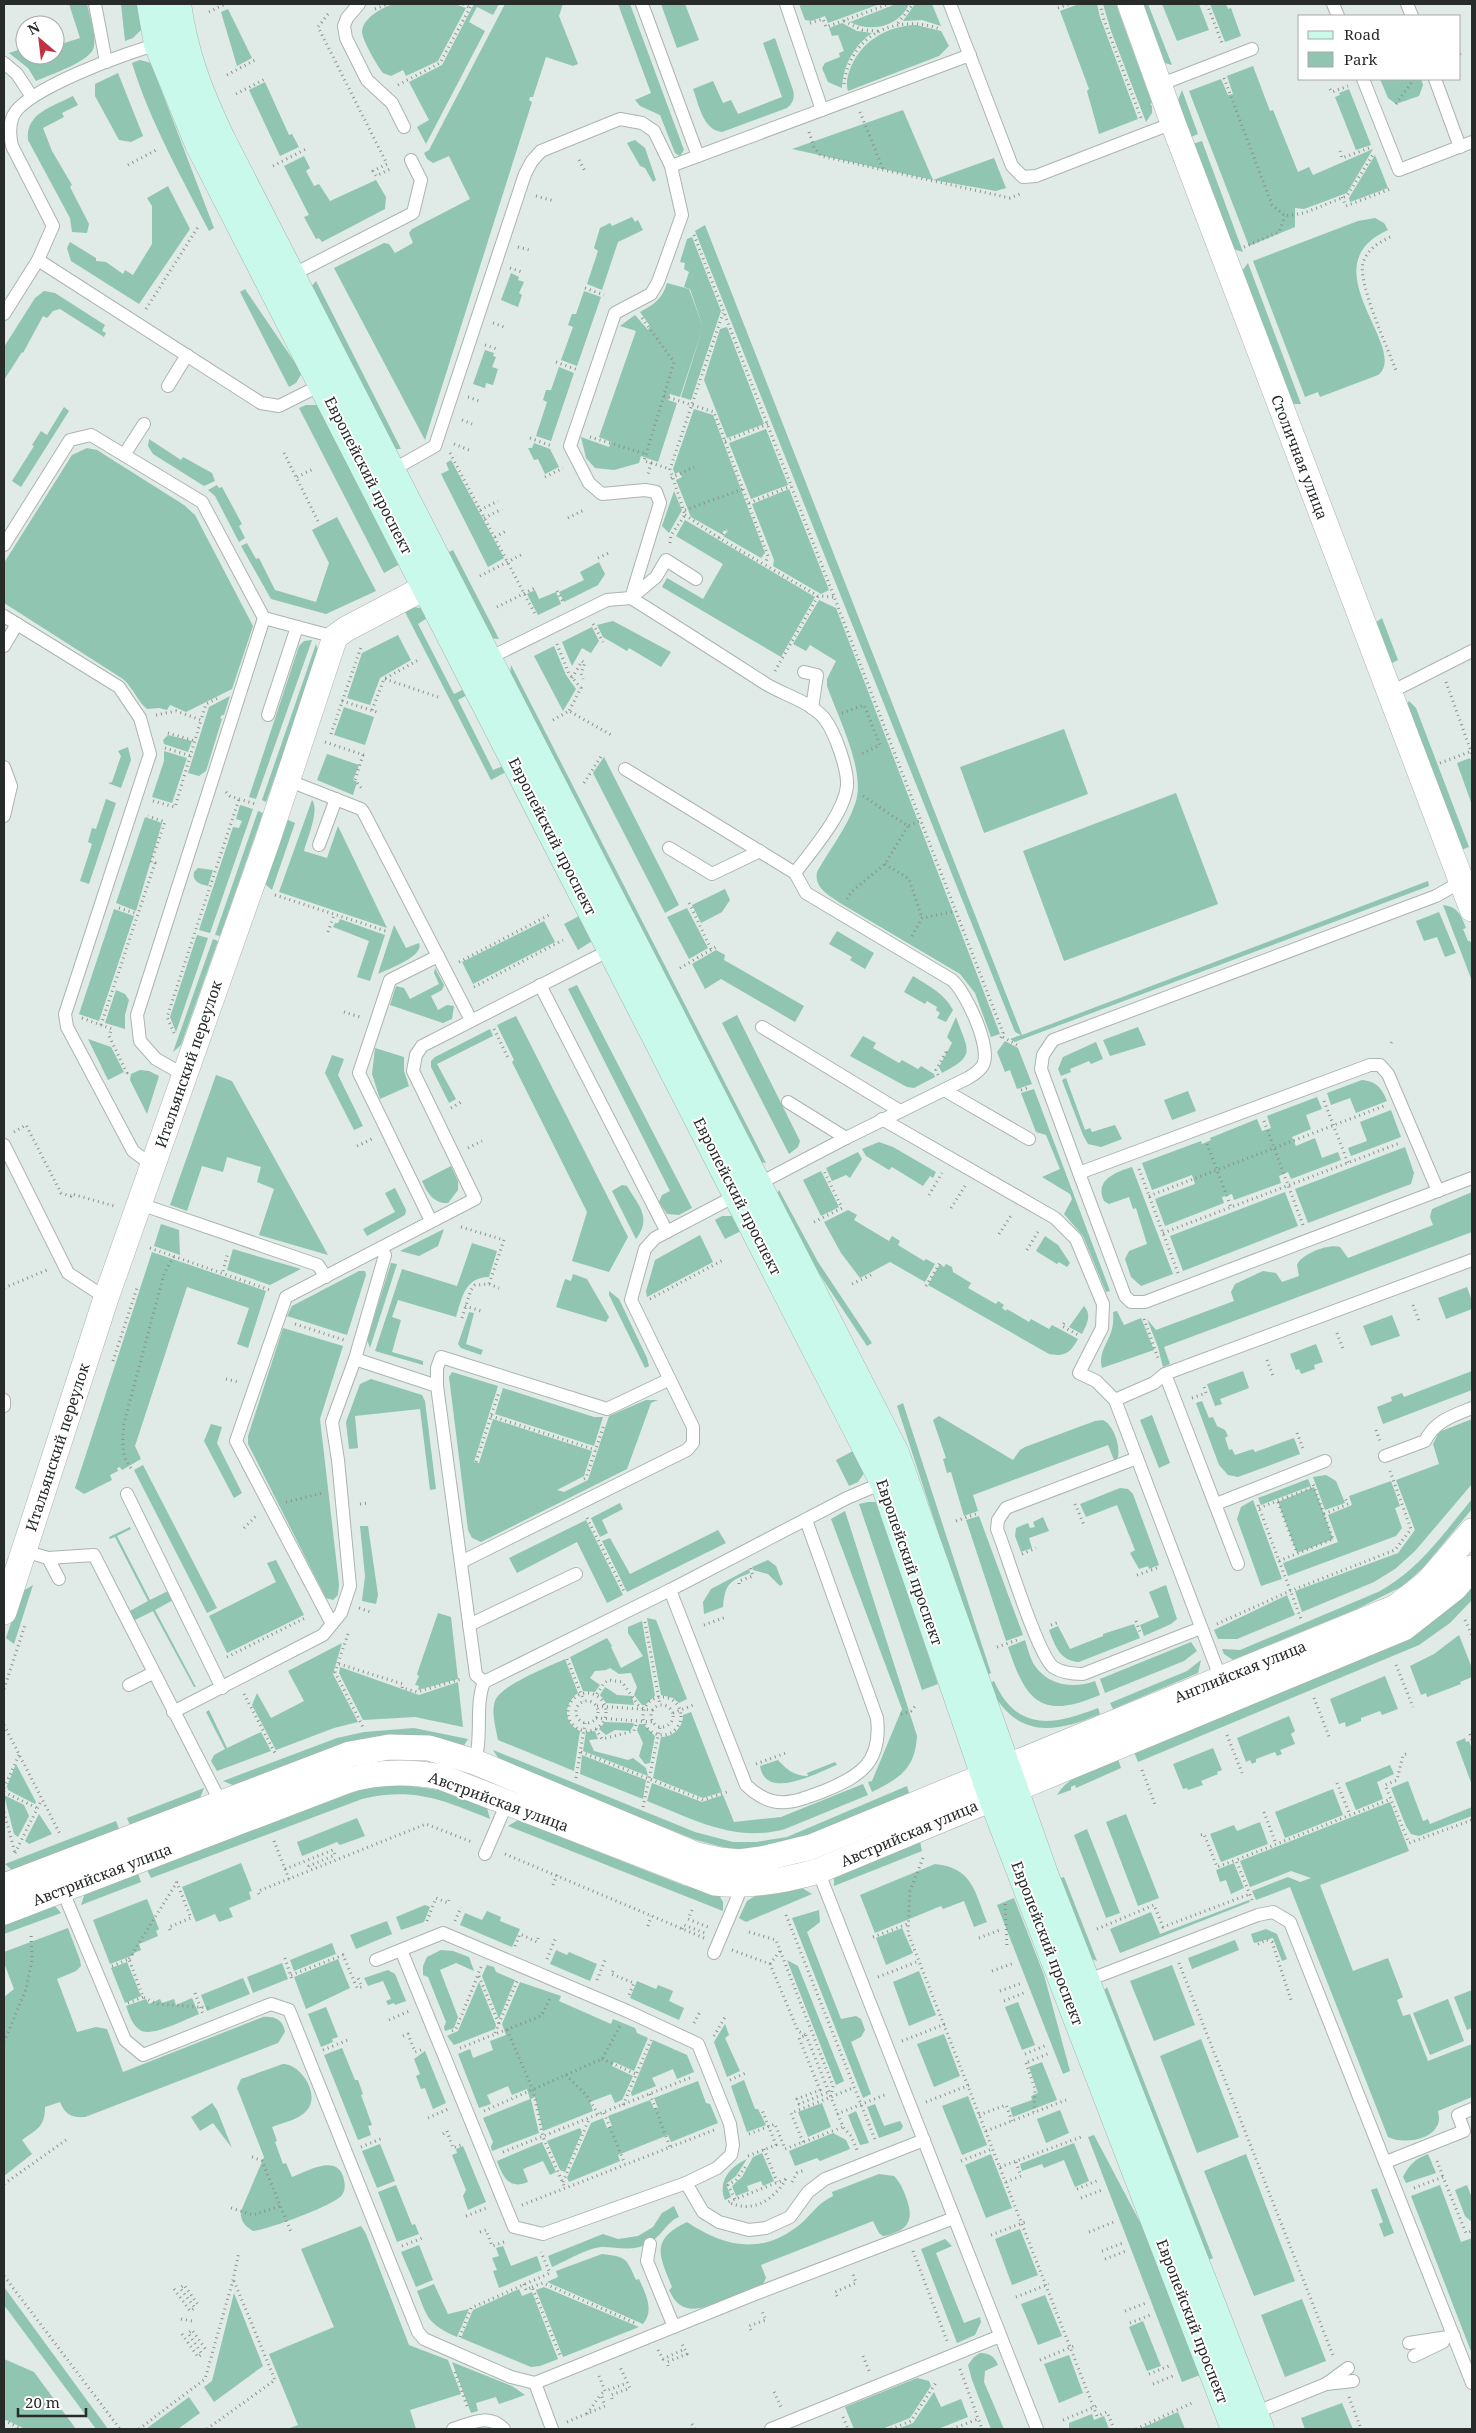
<svg xmlns="http://www.w3.org/2000/svg" width="1476" height="2433" font-family="'Noto Serif',serif">
<style>
.green{fill:#8fc5b1}
.lines{fill:none;stroke-linecap:round;stroke-linejoin:round}
.lane-casing{stroke:#acb4b1;stroke-width:14}
.street-casing{stroke:#acb4b1;stroke-width:26}
.secondary-casing{stroke:#acb4b1;stroke-width:29}
.path{stroke:#8b928f;stroke-width:3;stroke-dasharray:1 4;stroke-linecap:butt}
.lane{stroke:#fff;stroke-width:12}
.street{stroke:#fff;stroke-width:25}
.secondary{stroke:#c9f9eb;stroke-width:28}
.labels{text-anchor:middle;dominant-baseline:central;stroke-width:4;stroke-linejoin:round;paint-order:stroke}
.street-label{font-size:15px;fill:#272b29;stroke:#fff}
</style>
<rect width="100%" height="100%" fill="#e0eae6"/>
<g class="green">
<path d="M69 4H87C90 17 96 33 94 46 93 61 49 75 36 81L28 68 9 53 24 48 25 55H55V46L80 38Z"/>
<path d="M121 4H138L142 29 133 38 125 41Z"/>
<path d="M394 4H455L466 8 438 61 406 76 403 70 391 76 383 73C378 67 361 38 362 31 364 17 383 7 394 4Z"/>
<path d="M474 4H499L493 15 477 7 469 22 485 31 426 144 417 127 429 120 409 82 442 65Z"/>
<path d="M505 4H563L559 16 578 64 573 66 546 57 533 97H530L529 100 532 102 425 440 334 268 384 243 389 244 395 253 413 243 409 233 412 229 470 199 449 156 433 163 427 159 424 153 429 150Z"/>
<path d="M618 4H630L684 150 680 156 675 153 660 115 640 106 635 100 651 93Z"/>
<path d="M661 4H685L699 40 677 48Z"/>
<path d="M799 4H880L828 23 825 16 811 21 805 20Z"/>
<path d="M896 4H909C899 27 870 33 850 22Z"/>
<path d="M915 4H932L941 26 922 20 903 21Z"/>
<path d="M1079 4H1097L1100 17 1138 119 1099 134 1087 91 1089 89 1060 11Z"/>
<path d="M1103 4H1116L1152 103 1150 104 1152 106V113L1146 122 1111 31Z"/>
<path d="M1141 4H1148L1172 65 1165 63 1160 57Z"/>
<path d="M1162 4H1199L1209 30 1177 41Z"/>
<path d="M1210 4H1226L1228 9 1231 8 1241 36 1225 42Z"/>
<path d="M228 9 252 58 237 66 221 12Z"/>
<path d="M842 23 857 31 872 33C854 45 843 66 842 88L828 82 822 68 825 63 840 57 839 53 844 51 838 35 832 36 829 28Z"/>
<path d="M916 25 941 31 949 46 939 56 848 91C846 85 847 78 849 72 859 42 886 26 916 25Z"/>
<path d="M775 38 793 90C795 98 793 103 787 108L722 132C703 130 699 105 693 89L713 81 723 103 731 100 738 114 782 97 763 43Z"/>
<path d="M140 60 151 63 214 228 209 231C181 176 150 122 132 63Z"/>
<path d="M1253 66 1270 111 1273 110 1298 172 1309 167 1313 175 1373 149 1347 193 1304 209 1295 208V227L1249 246 1189 91 1221 79 1228 95 1233 94 1227 76Z"/>
<path d="M118 73 143 136 131 142 119 140 95 96V84Z"/>
<path d="M1380 79H1421L1423 85 1419 96 1396 104 1388 98Z"/>
<path d="M265 82 289 135 292 134 299 147 280 156 249 90Z"/>
<path d="M1349 89 1371 145 1356 150 1335 97 1340 95 1339 93Z"/>
<path d="M1182 90 1198 134 1191 137 1178 100Z"/>
<path d="M73 96 78 105 62 113 64 117 43 128 52 151 72 185 70 187 89 224 87 233 72 232 70 218 28 140C25 113 54 106 73 96Z"/>
<path d="M903 110 933 180 994 158 1006 188 996 191 933 180 792 149Z"/>
<path d="M635 140 645 148 656 180 653 182 645 168 640 166 627 143Z"/>
<path d="M1202 141 1243 252 1233 249 1193 144Z"/>
<path d="M1375 155 1388 188 1350 202 1349 198Z"/>
<path d="M304 156 310 168 306 171 314 186 319 184 330 201 376 180 386 197 385 209 322 242 319 238 316 239 304 217 309 215 284 166Z"/>
<path d="M168 186 190 229 139 304 71 261 67 248 70 242 96 258V261L106 262 123 274 125 270 133 275 152 244V206L147 198Z"/>
<path d="M632 217 635 222 638 220 643 230 618 242 602 290 587 284 598 251 594 248 600 228 610 223 612 226Z"/>
<path d="M1375 218 1384 223 1388 230C1307 266 1411 349 1378 375L1320 397 1318 392 1305 397 1253 261 1358 221Z"/>
<path d="M705 225 1022 1035 1428 881 1429 886 1015 1042 1010 1039 1021 1035 1015 1032 695 231Z"/>
<path d="M692 237 721 311 691 400 681 397 703 327 680 397 670 394 668 400 677 403 658 462 641 456 639 463 614 470 595 468 586 458 581 437 609 447 611 442 599 437 636 331 620 326 635 315 648 330 650 326 640 312C655 304 662 299 667 283L689 289 703 327 690 289 684 287 689 272 684 269 685 263 680 262 687 239Z"/>
<path d="M1248 263 1301 404H1292L1242 271Z"/>
<path d="M511 273 519 277 518 280 524 282 519 293 522 295 518 307 501 300Z"/>
<path d="M316 281 401 449H394L311 287Z"/>
<path d="M245 289 302 373 296 383 289 387 240 292Z"/>
<path d="M44 291 55 293 105 325 102 331 106 333 104 337 60 309 53 311 47 318 43 316 23 353 22 352 4 380V347L35 298Z"/>
<path d="M584 291 601 297 577 366 561 360 573 327 568 325 572 314H576Z"/>
<path d="M727 327 764 424 727 438 704 380 720 329Z"/>
<path d="M485 350 494 353 493 356 496 357 492 367 498 369 493 385 486 383 485 388 473 384Z"/>
<path d="M559 367 574 373 551 441 536 436 547 402 543 400 546 390H551Z"/>
<path d="M306 405H319L400 564 384 573 299 408Z"/>
<path d="M64 407 69 411 21 487 12 481 34 446 32 445 41 431 47 435Z"/>
<path d="M694 409 713 415 765 553 761 558 723 536 728 531 726 529 721 534 691 517 676 480 682 477 679 472 675 474 673 469Z"/>
<path d="M766 429 788 485 751 499 729 443Z"/>
<path d="M149 439 181 460 183 457 212 473 215 481 204 486 153 454 148 446Z"/>
<path d="M534 443 550 449 559 467 545 474 538 459 534 460 528 448H532Z"/>
<path d="M87 448 97 450 184 505 195 515 253 626 232 689 186 712 170 705 167 710 159 708 147 709C138 702 134 689 123 679L4 603V563L72 455Z"/>
<path d="M451 460 504 558 488 567 441 474 449 470 446 463Z"/>
<path d="M217 485 219 488 222 487 242 524 239 526 245 538 239 542 215 496 208 490Z"/>
<path d="M789 489 829 590 821 594 773 566 774 560 752 504Z"/>
<path d="M674 491 682 510 669 533 662 526Z"/>
<path d="M337 517 376 591 326 614 271 599 241 546 247 543 256 559 259 558 275 590 316 602 329 563 312 530Z"/>
<path d="M685 520 815 597 781 657 662 587 667 578 703 599 723 564 676 536Z"/>
<path d="M453 550 499 639 490 638 447 553Z"/>
<path d="M599 562 605 574 598 585 564 602 559 592 584 580 580 572Z"/>
<path d="M535 590 539 599 556 592 561 604 538 615 527 594Z"/>
<path d="M819 600 836 608 1000 1034 991 1037 975 993 960 974 840 903C829 895 814 888 817 872 829 850 847 828 855 804 867 773 838 717 827 686V679L836 661 810 645 806 651 793 644Z"/>
<path d="M410 607 422 608 427 618 418 624 454 694 464 689 467 695 458 700 493 770 503 766 506 772 491 780 404 610Z"/>
<path d="M1382 618 1398 660 1390 664 1375 623Z"/>
<path d="M613 621 671 652 661 667 629 648 627 651 603 637 597 625Z"/>
<path d="M592 627 599 641 591 653 582 648 572 666 562 642Z"/>
<path d="M398 635 411 660 380 678 370 705 347 698 362 653Z"/>
<path d="M312 640 256 799 249 797 299 646 304 641Z"/>
<path d="M316 644 319 653 266 802 262 800Z"/>
<path d="M554 646 566 675 576 689 563 711 534 656Z"/>
<path d="M511 665 766 1163 760 1162 510 675Z"/>
<path d="M230 696 224 715H222L220 718 222 719 206 771 199 776 188 773 209 707Z"/>
<path d="M1409 701 1416 708 1469 847 1461 850 1407 704Z"/>
<path d="M344 707 374 717 365 745 334 735Z"/>
<path d="M1064 729 1088 794 984 833 960 767Z"/>
<path d="M168 735 192 741 188 752 164 744 163 740Z"/>
<path d="M128 747 131 760 121 788 108 783 112 782 121 756 118 751Z"/>
<path d="M164 751 187 758 172 803 152 797 164 761Z"/>
<path d="M327 754 359 765 353 780 357 782 353 795 317 780Z"/>
<path d="M604 757 679 905 665 913 593 773Z"/>
<path d="M1470 758 1472 764V805L1457 763Z"/>
<path d="M1176 793 1218 904 1064 961 1023 851Z"/>
<path d="M106 799 116 803 89 884 80 881 92 844 88 842 92 828 96 829Z"/>
<path d="M312 800C320 810 307 839 304 851L327 858 338 826 387 928 279 892Z"/>
<path d="M240 805 253 809 210 933 199 930 233 827 239 828 242 821 236 819Z"/>
<path d="M258 811 263 813 220 936 215 935Z"/>
<path d="M145 817 162 823 136 911 116 903Z"/>
<path d="M286 819 295 823 272 890 265 884Z"/>
<path d="M198 868 213 870 208 886C200 884 192 882 194 872Z"/>
<path d="M725 889 730 900 722 912 701 923 692 905Z"/>
<path d="M1443 905C1458 907 1461 915 1466 928L1463 929 1468 941H1470L1472 945V981Z"/>
<path d="M687 908 708 948 689 959 667 917Z"/>
<path d="M114 909 134 916 99 1021 79 1014Z"/>
<path d="M1439 912 1456 953 1445 957 1437 937 1424 941 1416 921Z"/>
<path d="M579 916 592 941 578 950 564 924Z"/>
<path d="M340 919 385 935 370 981 357 977 369 941 333 927 335 923H338Z"/>
<path d="M544 921 555 942 473 984 462 962Z"/>
<path d="M394 925 406 948 419 943C425 956 388 969 378 974Z"/>
<path d="M837 931 874 953 865 969 850 960 852 957 829 944Z"/>
<path d="M197 935 208 938 176 1032 170 1017Z"/>
<path d="M213 939 218 941 181 1045 173 1052Z"/>
<path d="M716 950 725 955 724 960 804 1006 795 1022 721 979 705 989 692 964Z"/>
<path d="M435 968 444 985 442 990 431 996 438 1010 447 1005 454 1006 452 1019 443 1023 390 1005 396 986 404 988 410 999 439 984 434 973Z"/>
<path d="M913 976C929 986 944 993 953 1010L946 1022 937 1018 940 1013 936 1010 937 1007 927 1001 925 1004 904 992Z"/>
<path d="M577 985 692 1208 679 1215 667 1214 659 1202 662 1195 670 1191 568 989Z"/>
<path d="M116 990 125 994 129 1000 125 1015V1029L105 1023Z"/>
<path d="M737 1015 800 1141 798 1147 789 1154 722 1023Z"/>
<path d="M516 1016 628 1237 609 1272 572 1261 587 1212 512 1062 514 1060 497 1025Z"/>
<path d="M956 1017C968 1051 977 1055 942 1073L939 1067 952 1043 947 1037Z"/>
<path d="M1138 1027 1146 1045 1110 1056 1103 1040Z"/>
<path d="M490 1029 493 1036 437 1064 456 1099 449 1103 431 1067V1061L435 1057Z"/>
<path d="M863 1036 876 1043 873 1048 899 1063 902 1060 918 1069 921 1066 934 1074 935 1077 914 1088 907 1087 850 1056Z"/>
<path d="M88 1039 111 1047 124 1072 108 1080Z"/>
<path d="M1005 1041 1018 1048 1032 1084 1017 1089 1010 1070 1005 1072 997 1052Z"/>
<path d="M1096 1042 1103 1059 1091 1064 1089 1061 1070 1069 1071 1072 1061 1076 1058 1069 1063 1057Z"/>
<path d="M375 1048 404 1057V1071L409 1086 380 1099 372 1074Z"/>
<path d="M332 1055 344 1059 338 1075 363 1126 354 1130 325 1073Z"/>
<path d="M140 1070 149 1071 159 1076 147 1114 130 1080 131 1074Z"/>
<path d="M216 1075 232 1081 328 1255 259 1235 274 1189 257 1182 261 1167 227 1157 223 1172 202 1166 187 1211 170 1205Z"/>
<path d="M1066 1078 1085 1130 1090 1128 1092 1132 1115 1125 1122 1139 1101 1147 1088 1144 1083 1135 1062 1080Z"/>
<path d="M1362 1080C1376 1081 1382 1088 1387 1101L1356 1113 1350 1098 1331 1105 1327 1093Z"/>
<path d="M1034 1089 1110 1291 1106 1292 1083 1236 1064 1214 1072 1199 1070 1194 1042 1177 1060 1169 1046 1135 1036 1132 1021 1093Z"/>
<path d="M1188 1091 1196 1111 1172 1120 1164 1100Z"/>
<path d="M1317 1097 1322 1109 1306 1115 1311 1129 1292 1137 1296 1146 1315 1138 1322 1158 1338 1152 1341 1160 1291 1179 1288 1172 1279 1176 1281 1183 1234 1200 1232 1194 1222 1197 1224 1203 1165 1226 1155 1199 1195 1184 1192 1175 1152 1190 1142 1163 1201 1141 1202 1144 1211 1140 1210 1138 1257 1119 1262 1131 1271 1128 1267 1116Z"/>
<path d="M1391 1110 1401 1137 1351 1156 1348 1148 1367 1141 1360 1122Z"/>
<path d="M879 1142 893 1147 936 1172 933 1178 930 1176 923 1186 892 1167 889 1170 866 1156 862 1149Z"/>
<path d="M1405 1147 1414 1173 1411 1184 1308 1223 1295 1189Z"/>
<path d="M858 1152 862 1159 850 1178 846 1175 832 1181 826 1168Z"/>
<path d="M451 1166 458 1181V1190L448 1203C433 1204 427 1192 422 1181Z"/>
<path d="M1132 1167 1173 1274 1141 1286 1131 1277 1125 1259 1129 1251 1147 1244 1136 1208 1133 1209 1129 1197 1109 1204 1104 1201C1094 1180 1116 1172 1132 1167Z"/>
<path d="M821 1171 839 1207 821 1216 803 1180Z"/>
<path d="M622 1185 627 1186C639 1206 652 1218 636 1239L612 1191Z"/>
<path d="M395 1188 406 1210 405 1215 367 1236 363 1229 395 1212 385 1193Z"/>
<path d="M779 1190 818 1262 872 1343 867 1346 818 1272 776 1195Z"/>
<path d="M1285 1192 1298 1226 1183 1271 1170 1236Z"/>
<path d="M1472 1192V1232L1164 1347 1170 1364 1163 1367 1158 1347 1147 1319 1156 1330 1234 1301 1231 1292 1235 1284 1263 1271 1276 1273 1282 1282 1299 1276 1297 1265C1301 1254 1329 1243 1340 1247L1348 1258 1433 1225 1430 1217 1432 1209Z"/>
<path d="M848 1210 857 1215 854 1220 889 1241 892 1236 900 1241 898 1245 924 1261 926 1259 935 1264 925 1282 890 1262 860 1278 841 1253 824 1222Z"/>
<path d="M722 1216H733L741 1231 725 1239 715 1220Z"/>
<path d="M161 1224 179 1230 180 1255 154 1246Z"/>
<path d="M444 1229 438 1246 419 1256 400 1251Z"/>
<path d="M700 1235 713 1262 647 1297 646 1291 655 1260Z"/>
<path d="M1045 1236 1058 1245 1070 1263 1067 1267 1059 1262 1057 1264 1036 1251Z"/>
<path d="M472 1243 497 1251 489 1277C464 1277 462 1299 456 1317L398 1300 392 1317 401 1320 392 1352 423 1361V1365L375 1351 402 1269 457 1286Z"/>
<path d="M233 1249 301 1269 270 1285 227 1270Z"/>
<path d="M152 1252 266 1291 248 1348 237 1344 249 1308 187 1287 135 1446 141 1459 122 1470 120 1467 117 1468 118 1471 110 1475 112 1480 84 1494 75 1488Z"/>
<path d="M391 1263 397 1264 370 1348 367 1340Z"/>
<path d="M940 1264 944 1267 946 1264 952 1267 953 1272 971 1283 968 1288 996 1304 998 1301 1004 1305 1002 1308 1006 1311 1007 1309 1029 1322 1031 1319 1049 1329 1052 1325 1078 1339C1070 1353 1065 1357 1049 1354L928 1285Z"/>
<path d="M359 1271H365L366 1275 347 1335 287 1316 292 1306Z"/>
<path d="M573 1274 587 1279 609 1317 606 1322 556 1307 565 1279 571 1281Z"/>
<path d="M1467 1287 1472 1301V1309L1446 1319 1438 1298Z"/>
<path d="M609 1291 619 1299 647 1358 649 1366 645 1368 609 1295Z"/>
<path d="M1084 1306C1092 1315 1087 1324 1082 1334L1069 1327Z"/>
<path d="M1117 1311 1124 1325 1141 1318 1154 1350 1102 1368C1097 1346 1116 1340 1113 1312Z"/>
<path d="M469 1312 474 1313 466 1344 483 1350 481 1355 461 1348 458 1344Z"/>
<path d="M1392 1315 1400 1336 1371 1346 1363 1326Z"/>
<path d="M283 1328 343 1346 320 1419 339 1584 338 1595 333 1600 326 1598 248 1444V1436Z"/>
<path d="M1316 1344 1323 1362 1314 1365 1315 1369 1301 1374 1299 1369 1296 1370 1290 1354Z"/>
<path d="M1243 1371 1249 1388 1220 1399 1222 1404 1215 1406 1207 1384Z"/>
<path d="M1472 1371V1390L1383 1424 1377 1407 1392 1401 1391 1397 1402 1393 1404 1397Z"/>
<path d="M452 1372 498 1386 474 1462 479 1463 493 1419 592 1451 584 1476 557 1490 564 1492 588 1480 609 1416 646 1400H658L651 1403 627 1469 481 1542 472 1538 468 1530 449 1377Z"/>
<path d="M371 1379 422 1395 425 1401 436 1489 430 1490 420 1409 355 1416 358 1448 349 1449 346 1422 360 1384Z"/>
<path d="M503 1388 594 1417H603L594 1446 495 1414Z"/>
<path d="M1202 1401 1209 1418 1213 1417 1217 1426 1225 1430 1228 1436 1225 1438 1229 1450 1232 1449 1235 1455 1253 1449 1255 1452 1294 1438 1300 1454 1238 1477 1228 1475 1219 1465 1196 1403Z"/>
<path d="M903 1403 991 1673 985 1676 897 1406Z"/>
<path d="M1152 1415 1170 1463 1159 1468 1140 1420Z"/>
<path d="M939 1416 1013 1460 1020 1450 1025 1447 1095 1421 1103 1420C1114 1425 1122 1449 1117 1460H1114L1108 1445 973 1495 978 1511 964 1516 951 1472 947 1473 943 1459 946 1458 933 1420Z"/>
<path d="M1472 1419V1484L1415 1551 1395 1569 1374 1582 1302 1612 1295 1591 1398 1553 1415 1530 1396 1480 1439 1464 1433 1444 1439 1432Z"/>
<path d="M211 1424 222 1427 217 1443 242 1493 234 1498 204 1441Z"/>
<path d="M853 1451 865 1472 858 1482 849 1486 836 1460Z"/>
<path d="M143 1465 217 1608 207 1613 134 1470Z"/>
<path d="M1326 1475 1336 1481 1345 1503 1325 1510 1313 1477Z"/>
<path d="M1308 1479 1311 1486 1261 1505 1258 1498Z"/>
<path d="M1391 1481 1400 1506 1395 1508 1402 1528 1396 1536 1288 1576 1283 1563 1338 1542 1328 1515 1352 1505 1349 1496Z"/>
<path d="M1314 1487 1333 1539 1297 1553 1278 1502Z"/>
<path d="M1120 1488 1128 1489 1133 1494 1159 1565 1149 1569 1148 1566 1139 1569 1130 1553 1135 1550 1117 1505 1086 1517 1080 1504Z"/>
<path d="M1472 1499V1509L1423 1568 1403 1586 1357 1609 1233 1660 1224 1654 1222 1649 1240 1650 1378 1592C1418 1571 1444 1533 1472 1499Z"/>
<path d="M1253 1500 1282 1579 1261 1586 1237 1519 1241 1507Z"/>
<path d="M868 1502H877L938 1684 922 1690 859 1504Z"/>
<path d="M620 1503 623 1509 602 1520 608 1533 600 1537 591 1518Z"/>
<path d="M845 1511 917 1736C915 1769 900 1778 872 1792L868 1782 872 1781 902 1709 831 1519Z"/>
<path d="M979 1516 1023 1635 1006 1641 966 1520Z"/>
<path d="M1043 1517 1049 1531 1029 1538 1032 1548 1021 1552 1015 1536 1016 1528 1028 1523 1030 1528 1035 1527 1033 1522Z"/>
<path d="M586 1520 623 1595 607 1603 577 1542 517 1573 509 1558Z"/>
<path d="M360 1526H368L378 1595 376 1604 362 1601 365 1576Z"/>
<path d="M130 1527 131 1529 117 1536 150 1600 170 1590 175 1599 155 1610 196 1687H194L153 1611 133 1621 128 1612 148 1601 115 1537 110 1539 109 1537Z"/>
<path d="M718 1530 726 1543 627 1592 602 1541 610 1538 630 1574Z"/>
<path d="M276 1560 304 1615 227 1653 209 1616 276 1582 267 1563Z"/>
<path d="M768 1560 776 1566 783 1584 780 1586 768 1574 753 1570 752 1567Z"/>
<path d="M749 1569 750 1573C730 1581 725 1583 723 1607L704 1614 703 1602 711 1589Z"/>
<path d="M1472 1583V1600L1450 1623 1419 1645 1138 1762 1134 1752 1408 1638C1434 1623 1453 1606 1472 1583Z"/>
<path d="M33 1585 14 1644 6 1638 21 1592Z"/>
<path d="M1166 1585 1177 1619 1171 1624 1144 1636 1140 1625 1159 1617 1149 1592Z"/>
<path d="M1287 1595 1295 1615 1237 1639H1218L1214 1630Z"/>
<path d="M438 1613 451 1617 458 1679 418 1690 419 1686 415 1685 419 1676 417 1674Z"/>
<path d="M647 1618 656 1620 687 1699 679 1703 673 1698 661 1695Z"/>
<path d="M642 1621 655 1696 645 1705H642L634 1695 637 1687 631 1673 619 1674 610 1668 606 1670 595 1671 590 1678 600 1685 595 1692 583 1691 570 1657 607 1638 612 1646 611 1647 621 1668 643 1656 628 1633V1627Z"/>
<path d="M1134 1624 1140 1638 1079 1662C1060 1661 1055 1646 1049 1630L1058 1626 1070 1649 1103 1636V1634Z"/>
<path d="M1459 1635 1472 1668V1677L1460 1682 1461 1684 1427 1697 1426 1693 1421 1695 1410 1666 1434 1654Z"/>
<path d="M1025 1640C1028 1649 1030 1659 1035 1666 1049 1686 1074 1689 1095 1681L1100 1695C1042 1720 1026 1702 1008 1647Z"/>
<path d="M1191 1642 1197 1651 1184 1661 1105 1693 1100 1679Z"/>
<path d="M342 1643 333 1674 358 1722 334 1728 276 1750 252 1705 257 1693 271 1718 304 1701 288 1671Z"/>
<path d="M565 1659 578 1693C563 1704 563 1723 580 1731L574 1771 498 1740C496 1729 491 1712 495 1701 501 1685 548 1667 565 1659Z"/>
<path d="M1201 1660 1198 1673 1113 1709 1110 1703 1187 1671Z"/>
<path d="M340 1667 419 1695 458 1682 463 1727 415 1717 363 1720 339 1673Z"/>
<path d="M1385 1676 1398 1709 1382 1715 1380 1711 1361 1718V1721L1346 1727 1345 1722 1339 1724 1330 1699Z"/>
<path d="M994 1681C1017 1733 1054 1725 1098 1708L1100 1714C1051 1735 1015 1738 988 1684Z"/>
<path d="M605 1687 617 1695 632 1696 634 1705 606 1703 600 1695Z"/>
<path d="M209 1710 227 1748 261 1732 271 1751 217 1771 211 1761 214 1755 225 1749 206 1712Z"/>
<path d="M691 1712 722 1792 703 1798 653 1778 661 1737C673 1737 683 1728 683 1715Z"/>
<path d="M1289 1716 1295 1731 1291 1734 1295 1744 1280 1750 1282 1754 1277 1756 1275 1752 1256 1759V1762L1252 1764 1250 1760 1246 1762 1237 1738Z"/>
<path d="M605 1722 633 1723 634 1725 630 1731 615 1730 606 1735 599 1729Z"/>
<path d="M639 1724H643L655 1736 650 1763 645 1764 639 1756 643 1743 637 1730Z"/>
<path d="M414 1728 468 1739 463 1747 235 1786 223 1781 337 1738 364 1732Z"/>
<path d="M595 1731 598 1739 589 1740 594 1751 628 1760 633 1758 646 1768 648 1776 583 1751 586 1732Z"/>
<path d="M1465 1738 1466 1742 1469 1741 1472 1749V1785L1456 1742Z"/>
<path d="M1213 1748 1222 1770 1217 1772 1218 1774 1201 1781 1203 1785 1188 1790 1187 1788 1183 1789 1173 1764Z"/>
<path d="M493 1750 695 1832 733 1842H756L787 1837 907 1786 909 1793C860 1813 795 1849 742 1849 726 1849 711 1844 696 1840L501 1762Z"/>
<path d="M582 1755 646 1780 643 1799 580 1774Z"/>
<path d="M1118 1759 1121 1768 1076 1788 1075 1785 1071 1787V1790L1057 1795C1069 1774 1097 1768 1118 1759Z"/>
<path d="M778 1760C786 1769 794 1776 808 1776L807 1773 835 1762 837 1765C818 1772 766 1802 760 1766Z"/>
<path d="M16 1764 36 1802 35 1804 8 1790 7 1786Z"/>
<path d="M1390 1765 1394 1774 1377 1782 1383 1799 1356 1810 1345 1783Z"/>
<path d="M1408 1781 1423 1821 1428 1819 1430 1824 1472 1807V1816L1419 1836 1411 1834 1406 1826 1391 1788Z"/>
<path d="M652 1783 702 1802 723 1795 734 1822 781 1817 863 1784 868 1795 785 1829C735 1843 693 1819 647 1801Z"/>
<path d="M398 1784 439 1790 487 1808 490 1819C442 1800 415 1787 362 1799L151 1878 147 1870 359 1790 372 1786Z"/>
<path d="M204 1788 200 1798 130 1825 127 1818Z"/>
<path d="M1333 1789 1343 1815 1285 1838 1275 1812Z"/>
<path d="M4 1795 24 1805 29 1816 18 1837 14 1834Z"/>
<path d="M1390 1802 1409 1851 1320 1885 1353 1971 1388 1958 1403 1997 1397 2000 1403 2016 1410 2014 1428 2061 1472 2044V2097L1438 2111C1439 2116 1440 2121 1437 2126 1430 2141 1401 2144 1388 2137L1290 1887 1256 1900 1252 1891 1288 1877 1300 1882 1311 1878 1291 1871 1250 1887 1240 1861Z"/>
<path d="M39 1814 52 1834 29 1844 25 1841Z"/>
<path d="M1126 1814 1159 1898 1138 1906 1106 1822Z"/>
<path d="M357 1818 365 1836 340 1845 337 1842 302 1856 297 1842Z"/>
<path d="M518 1820 683 1885 719 1895 723 1902V1911L508 1826Z"/>
<path d="M116 1821 119 1829 12 1870 5 1864Z"/>
<path d="M1260 1822 1268 1844 1221 1862 1210 1834 1234 1825 1237 1831Z"/>
<path d="M1087 1829 1120 1913 1106 1918 1074 1835Z"/>
<path d="M920 1841 922 1851 834 1886V1876Z"/>
<path d="M241 1863 252 1891 249 1892 251 1899 229 1908 233 1917 219 1922 215 1914 196 1922 182 1887Z"/>
<path d="M1234 1863 1244 1888 1231 1894 1226 1880 1220 1882 1216 1870Z"/>
<path d="M935 1864C973 1868 974 1891 987 1922L974 1927 964 1901 943 1909 941 1906 875 1933 860 1895Z"/>
<path d="M138 1873 141 1882 81 1905 85 1893Z"/>
<path d="M1064 1877 1097 1961 1089 1958 1058 1879Z"/>
<path d="M802 1888 812 1894 746 1922 739 1918 747 1901 755 1896Z"/>
<path d="M1014 1898 1044 1975 1070 2071 1063 2074 997 1905Z"/>
<path d="M147 1899 159 1929 156 1931 158 1936 139 1944 141 1950 134 1953V1955L110 1964 93 1920Z"/>
<path d="M1249 1900 1250 1902 1120 1953 1110 1929 1151 1912 1160 1934Z"/>
<path d="M54 1905 61 1913 4 1934V1924Z"/>
<path d="M425 1905 430 1907 424 1922 401 1930 396 1917Z"/>
<path d="M819 1910 820 1922 807 1932 841 2019 856 2016 861 2019 865 2030 861 2037 851 2042 871 2094 863 2098 792 1918Z"/>
<path d="M487 1911 501 1917 500 1921 520 1929 512 1947 460 1925 465 1913 482 1920Z"/>
<path d="M387 1921 392 1934 356 1949 350 1935Z"/>
<path d="M68 1928 80 1960 81 1966 76 1971 57 1979 77 2032 96 2027 107 2029 123 2072 263 2017C275 2016 283 2020 285 2032L278 2043 85 2117C71 2118 65 2114 60 2102L45 2107C45 2127 37 2129 22 2140L32 2154 4 2176V1997L14 1989 4 1963V1952Z"/>
<path d="M902 1928 913 1953 886 1965 876 1938Z"/>
<path d="M1266 1929 1277 1934 1287 1959 1282 1961 1273 1938 1254 1943 1251 1934Z"/>
<path d="M1235 1940 1239 1950 1192 1969 1188 1958Z"/>
<path d="M332 1943 336 1954 294 1971 290 1960Z"/>
<path d="M441 1950 453 1951 469 1957 474 1971 456 1963 440 1970 458 2017 454 2028 445 2031 444 2027 446 2022 428 1977 423 1975V1966L427 1957Z"/>
<path d="M556 1950 567 1955 569 1952 597 1964 590 1981 550 1964Z"/>
<path d="M338 1959 350 1988 306 2009 294 1977Z"/>
<path d="M787 1960 798 1966 844 2081 836 2085Z"/>
<path d="M127 1962 141 1996 125 2003 111 1968Z"/>
<path d="M282 1963 288 1979 253 1993 247 1977Z"/>
<path d="M487 1965 494 1967 496 1972 515 1980 499 2019 482 1976Z"/>
<path d="M1172 1965 1195 2025 1154 2041 1130 1981Z"/>
<path d="M388 1970 395 1974 406 2001 395 2005 394 2003 388 2005 386 2001 391 1999 383 1981 368 1986 364 1978Z"/>
<path d="M919 1971 936 2015 909 2026 893 1982Z"/>
<path d="M243 1978 250 1994 207 2011 201 1995Z"/>
<path d="M637 1981 656 1989 658 1985 673 1991 669 2001 684 2008 679 2020 630 1998Z"/>
<path d="M479 1982 496 2025 495 2029 454 2045 447 2036 458 2031Z"/>
<path d="M520 1982 561 1996 559 2001 611 2024 613 2019 635 2028 637 2033 648 2038 634 2071 614 2062 612 2066 633 2076 622 2100 615 2103 611 2094 590 2102 593 2111 543 2131 535 2097 531 2099 539 2133 492 2151 491 2147 493 2142 483 2118 530 2099 527 2089 512 2095 508 2086 487 2095 491 2104 479 2108 458 2054 470 2049 473 2058 493 2050 490 2041 506 2035 502 2024Z"/>
<path d="M1107 1987 1213 2258 1206 2261 1102 1993Z"/>
<path d="M1472 1990V2028L1467 2030 1454 1997Z"/>
<path d="M192 1998 199 2014C186 2019 151 2038 140 2030 132 2025 129 2014 126 2006L146 1999 149 2004 160 1999 162 2003 174 1999 176 2005Z"/>
<path d="M1448 1999 1464 2041 1430 2055 1413 2013Z"/>
<path d="M1018 2002 1035 2045 1022 2050 1005 2007Z"/>
<path d="M326 2007 338 2037 332 2039 333 2042 321 2047 308 2014Z"/>
<path d="M725 2024 729 2035 725 2038 740 2071 727 2077 714 2042Z"/>
<path d="M944 2034 960 2076 934 2087 917 2044Z"/>
<path d="M1201 2039 1239 2137 1197 2153 1160 2056Z"/>
<path d="M653 2040 687 2055 694 2072 677 2079 673 2069 652 2078 656 2086 632 2096 631 2093Z"/>
<path d="M342 2048 355 2080H358L363 2094 361 2095 372 2125 368 2126 371 2135 358 2140 324 2055Z"/>
<path d="M425 2051 446 2103 433 2109 425 2088 421 2089 416 2076 420 2074 414 2059Z"/>
<path d="M1042 2062 1057 2100 1013 2117 1010 2108 1032 2100 1031 2096 1038 2093 1029 2067Z"/>
<path d="M283 2064C303 2065 320 2096 307 2110 299 2120 284 2122 272 2127L277 2141 275 2142 283 2164 286 2163 292 2177C306 2172 335 2154 343 2176 345 2183 346 2189 342 2195 335 2205 267 2230 253 2231 245 2226 240 2221 241 2211L264 2157 237 2088 241 2079Z"/>
<path d="M744 2080 755 2109H758L766 2125 747 2132 731 2086Z"/>
<path d="M698 2081 706 2103 710 2104 718 2123 671 2142 668 2135 618 2155 620 2161 569 2182 567 2178 591 2123 603 2118 607 2128 612 2126 608 2116 650 2100 654 2109 658 2108 654 2098Z"/>
<path d="M968 2096 987 2145 962 2155 942 2106Z"/>
<path d="M212 2103 217 2110 232 2148 213 2123 200 2131 191 2117Z"/>
<path d="M822 2103 831 2127 808 2137 798 2112Z"/>
<path d="M875 2104 884 2126 900 2121 903 2126 901 2130 879 2138 867 2107Z"/>
<path d="M1060 2110 1069 2133 1046 2143 1037 2119Z"/>
<path d="M856 2111 869 2143 860 2145 848 2115Z"/>
<path d="M580 2128 582 2132 565 2172 560 2170 547 2141Z"/>
<path d="M833 2133 846 2140 850 2149 820 2161 817 2158 795 2166 789 2151Z"/>
<path d="M1094 2135 1141 2224 1200 2375 1182 2382 1088 2137Z"/>
<path d="M542 2142 556 2172 550 2175 543 2161 523 2169 528 2182C509 2190 503 2177 497 2161Z"/>
<path d="M1074 2143 1089 2181 1075 2187 1064 2160 1044 2168 1042 2164 1022 2171 1020 2164Z"/>
<path d="M380 2144 395 2181 377 2188 362 2151Z"/>
<path d="M463 2146 486 2202 468 2210 463 2196 466 2190 452 2155 457 2153 456 2149Z"/>
<path d="M762 2153 774 2181 763 2186 761 2181 747 2186 749 2191 736 2196 732 2186 742 2177 753 2157Z"/>
<path d="M991 2154 1012 2208 986 2218 965 2165Z"/>
<path d="M1246 2154 1295 2281 1254 2296 1204 2171Z"/>
<path d="M1428 2154 1436 2173 1406 2183 1403 2177C1409 2165 1415 2159 1428 2154Z"/>
<path d="M747 2159 736 2176 726 2184 731 2197 725 2200C717 2181 731 2166 747 2159Z"/>
<path d="M879 2174 894 2176C900 2182 903 2189 906 2197 915 2221 908 2231 883 2236L879 2233 873 2221 761 2265 766 2278 763 2284C751 2289 738 2294 726 2299 703 2308 682 2319 669 2290L672 2287C659 2255 650 2240 687 2222 724 2247 761 2255 798 2226 812 2215 816 2204 833 2196L832 2192Z"/>
<path d="M396 2185 412 2225 415 2224 419 2234 397 2242 378 2192Z"/>
<path d="M1440 2185 1461 2242 1472 2238V2354L1411 2196Z"/>
<path d="M1467 2185 1472 2198V2222L1465 2216 1455 2190Z"/>
<path d="M1377 2188 1394 2233 1384 2237 1379 2224 1383 2222 1371 2190Z"/>
<path d="M674 2206 679 2217C666 2222 661 2238 647 2244 632 2252 618 2247 602 2247 589 2247 564 2262 552 2267L548 2256 603 2234 618 2239 638 2236 653 2227 662 2213Z"/>
<path d="M361 2226 366 2234 409 2345 448 2360 461 2394 410 2410 416 2429H287L298 2425 269 2354 334 2327 301 2249Z"/>
<path d="M1020 2229 1038 2275 1012 2285 995 2239Z"/>
<path d="M945 2239 952 2246 936 2253 964 2323 980 2317 981 2322 975 2335 957 2343 921 2249Z"/>
<path d="M419 2245 433 2280 416 2287 401 2252Z"/>
<path d="M503 2246 511 2266 537 2256 542 2270 499 2288 493 2271 497 2270 492 2258 499 2256 496 2248Z"/>
<path d="M602 2254C626 2257 626 2257 636 2280L639 2279C645 2293 655 2310 643 2324L547 2282 558 2277 556 2271Z"/>
<path d="M434 2284 448 2314 469 2309 457 2337C428 2324 428 2319 417 2291Z"/>
<path d="M4 2287 108 2429H96L4 2305Z"/>
<path d="M544 2287 639 2327 563 2357 536 2290Z"/>
<path d="M519 2289 522 2296 532 2292 558 2359 540 2366 531 2367 461 2338 473 2310Z"/>
<path d="M234 2293 263 2366 214 2402 204 2387 212 2381Z"/>
<path d="M1045 2295 1062 2336 1038 2345 1021 2304Z"/>
<path d="M1302 2299 1326 2361 1285 2377 1261 2315Z"/>
<path d="M1143 2321 1161 2366 1147 2371 1129 2327Z"/>
<path d="M980 2353C990 2353 995 2357 998 2365L985 2371 984 2382 1004 2429H991L972 2380 968 2365 974 2357Z"/>
<path d="M1069 2355 1083 2393 1059 2403 1044 2364Z"/>
<path d="M4 2359 34 2372 76 2429H25L4 2419Z"/>
<path d="M452 2362 512 2386 525 2395 499 2404 496 2397 476 2403 478 2411 471 2413Z"/>
<path d="M917 2378 929 2381 931 2386 910 2418 882 2429H854L845 2407Z"/>
<path d="M934 2392 941 2407 961 2399 968 2417 938 2429H897L913 2423Z"/>
<path d="M189 2397 200 2413 178 2429H146Z"/>
<path d="M1342 2403 1353 2429H1305L1301 2418Z"/>
<path d="M1178 2412 1185 2429H1139Z"/>
<path d="M1092 2414 1094 2420 1104 2416 1109 2429H1069V2423Z"/>
</g>
<g class="lines">
<g class="lane-casing">
<g id="lane">
<path d="M95 4 106 62"/>
<path d="M359 4 347 18 344 26 346 38 367 80 392 103 404 127"/>
<path d="M642 4 698 156"/>
<path d="M786 4 822 110"/>
<path d="M950 4 1012 166 1023 177 1036 176 1173 123"/>
<path d="M1333 4 1338 16"/>
<path d="M1407 4 1412 16"/>
<path d="M4 63 17 74 32 97"/>
<path d="M1363 79 1399 170 1472 142"/>
<path d="M1435 79 1460 147"/>
<path d="M1159 85 1252 49"/>
<path d="M671 166 970 55"/>
<path d="M38 260 261 403 279 406 323 384"/>
<path d="M290 276 413 213 421 180 411 160"/>
<path d="M4 314 38 260 53 226 12 146C10 137 9 125 13 116 25 89 130 51 160 44"/>
<path d="M168 386 187 355"/>
<path d="M124 455 144 424"/>
<path d="M389 472 435 446 525 174 532 161 541 151 620 119 642 123 654 131 671 166 682 215 658 282 651 294 615 313 570 446 589 483 602 494 645 490 656 492 660 503 631 598 656 577 666 560 696 579"/>
<path d="M4 545 70 440 91 435 202 502 264 618 137 1015 140 1041 156 1059 184 1075"/>
<path d="M4 616 119 687 140 718 150 754 65 1014 67 1027 133 1151 153 1166"/>
<path d="M264 618 335 637"/>
<path d="M4 646 17 624"/>
<path d="M485 660 607 600 631 598C676 626 721 655 766 684 784 695 809 701 824 718 835 732 848 769 847 786 844 814 812 850 795 873"/>
<path d="M804 672 817 675 812 708"/>
<path d="M1389 693 1472 651"/>
<path d="M268 715 297 627"/>
<path d="M4 767 11 786 4 816"/>
<path d="M287 780 361 809 364 813 471 1020"/>
<path d="M319 845 336 799"/>
<path d="M669 848 712 874 760 851"/>
<path d="M540 985 667 1232"/>
<path d="M762 1027 900 1111"/>
<path d="M944 1090 1029 1139"/>
<path d="M788 1102 846 1138"/>
<path d="M882 1119 1055 1218 1076 1239 1103 1304 1102 1328 1079 1373 1096 1381 1115 1400 1222 1682"/>
<path d="M4 1145 68 1273 106 1298"/>
<path d="M1079 1173 1125 1296 1131 1302H1145L1472 1178"/>
<path d="M1438 1191 1388 1074 1380 1065H1370L1079 1173 1041 1069 1043 1055 1053 1040 1436 896 1466 879"/>
<path d="M140 1204 318 1265 326 1277"/>
<path d="M431 1221 359 1073 390 980 438 956"/>
<path d="M355 1359 437 1386 476 1675 484 1682"/>
<path d="M1165 1374 1238 1564"/>
<path d="M437 1386V1368L441 1357 607 1409 668 1380"/>
<path d="M4 1400V1406"/>
<path d="M1115 1400 1154 1383 1165 1374 1472 1260"/>
<path d="M1385 1456 1425 1441C1435 1421 1452 1416 1472 1408"/>
<path d="M1137 1458 1006 1508 998 1520 997 1529C1007 1554 1037 1653 1053 1667 1062 1673 1072 1674 1083 1674L1201 1628"/>
<path d="M127 1494 222 1688"/>
<path d="M1216 1504 1325 1461"/>
<path d="M806 1520 877 1718C882 1762 861 1776 824 1791 792 1803 773 1811 746 1785L670 1590 847 1498 887 1481"/>
<path d="M24 1551 48 1558 94 1555 223 1807"/>
<path d="M48 1558 59 1579"/>
<path d="M461 1562 687 1450 693 1443V1427L631 1300 645 1249 655 1238 846 1138 968 1078C973 1075 980 1071 983 1065 992 1048 966 992 952 980L806 893 795 873 625 769"/>
<path d="M332 1624 236 1441 286 1297 475 1199 413 1071 416 1055 422 1046 614 948"/>
<path d="M469 1625 576 1574"/>
<path d="M129 1685 153 1673"/>
<path d="M173 1712 323 1635 341 1613 350 1586 338 1460 332 1422 355 1359 385 1255 381 1248"/>
<path d="M473 1766C484 1739 474 1708 484 1682L670 1590"/>
<path d="M485 1854 509 1798"/>
<path d="M817 1868 1037 2429"/>
<path d="M61 1887 125 2040 143 2055 271 2004 289 2010 418 2332 424 2339 511 2377 535 2383"/>
<path d="M714 1953 738 1896V1881"/>
<path d="M376 1960 443 1933 627 2011 698 2044 730 2124 733 2145 731 2155 717 2168 686 2183 543 2234 514 2227 401 1950"/>
<path d="M1083 1982 1258 1915 1273 1912 1290 1922 1472 2383"/>
<path d="M1386 2162 1464 2131 1458 2115 1472 2109"/>
<path d="M686 2183 703 2212 719 2222 749 2230 766 2228 790 2217 808 2192 825 2179 924 2140"/>
<path d="M650 2244 647 2261 674 2327"/>
<path d="M1409 2343 1454 2336"/>
<path d="M1414 2356 1443 2342"/>
<path d="M1326 2384 1353 2381"/>
<path d="M1252 2414 1326 2384 1348 2368"/>
<path d="M453 2429C472 2423 488 2413 504 2429"/>
<path d="M552 2429 535 2383 755 2294 954 2218"/>
<path d="M771 2429 1000 2336"/>
</g>
</g>
<g class="street-casing">
<g id="street">
<path d="M1130 4 1173 123 1472 909"/>
<path d="M4 1612 106 1298 268 839 335 637 346 629 443 578"/>
<path d="M4 1886 350 1754 389 1747 429 1748 475 1762 697 1855 720 1860 739 1862 761 1859 811 1847 1396 1607 1427 1583 1472 1531"/>
<path d="M4 1912 346 1781C378 1771 408 1771 441 1777L715 1883C750 1887 784 1881 818 1871L1404 1628 1455 1588 1472 1568"/>
</g>
</g>
<g class="secondary-casing">
<g id="secondary">
<path d="M151 4 158 44 199 144 884 1482 993 1799 1235 2429"/>
<path d="M177 4C184 54 199 93 221 139L895 1453 1044 1874 1260 2429"/>
</g>
</g>
<g class="path">
<path d="M463 4 470 8"/>
<path d="M1100 4 1104 20 1141 118"/>
<path d="M1207 4 1222 43"/>
<path d="M1058 8 1070 4"/>
<path d="M375 9 388 4"/>
<path d="M209 12 225 4"/>
<path d="M328 14 318 27 387 164 373 171 376 176 390 169 391 171"/>
<path d="M844 21 862 30 878 31"/>
<path d="M810 23 823 19 826 27 889 4"/>
<path d="M898 23 913 4"/>
<path d="M1460 54 1463 52"/>
<path d="M227 75 255 60"/>
<path d="M1224 78 1272 205 1285 216 1304 213 1347 196 1374 153"/>
<path d="M844 84C850 35 896 13 940 29"/>
<path d="M398 85 440 63 472 4"/>
<path d="M1330 89 1332 92 1348 86"/>
<path d="M236 94 265 79"/>
<path d="M1396 104 1414 79"/>
<path d="M860 112 883 169"/>
<path d="M809 132 814 147 821 156 1010 198 1020 194"/>
<path d="M1340 151 1342 158 1372 147"/>
<path d="M579 160 586 173"/>
<path d="M128 165 158 149"/>
<path d="M273 166 306 149"/>
<path d="M536 196 554 201"/>
<path d="M1342 197 1346 206 1390 189"/>
<path d="M694 235 1003 1033 1000 1040"/>
<path d="M1390 237C1379 243 1367 249 1363 263 1357 282 1389 351 1397 373"/>
<path d="M518 247 529 250"/>
<path d="M1244 247 1279 232 1285 216"/>
<path d="M510 268 522 272"/>
<path d="M585 288 604 295"/>
<path d="M146 309 198 227"/>
<path d="M642 318 674 362 644 461 651 463 648 474"/>
<path d="M493 323 504 327"/>
<path d="M485 345 497 349"/>
<path d="M556 362 578 370"/>
<path d="M664 396 714 412 768 556 765 564"/>
<path d="M468 397 479 401"/>
<path d="M462 420 472 424"/>
<path d="M590 437 646 454"/>
<path d="M530 438 552 446"/>
<path d="M725 441 768 424"/>
<path d="M454 444 469 450"/>
<path d="M284 453 319 523"/>
<path d="M450 453 536 616"/>
<path d="M651 463 670 469"/>
<path d="M297 477 313 469"/>
<path d="M545 477 563 468"/>
<path d="M671 478 694 467"/>
<path d="M749 503 791 486"/>
<path d="M480 510 498 501"/>
<path d="M685 510 743 489"/>
<path d="M685 515 719 538 818 596 834 597"/>
<path d="M484 518 502 509"/>
<path d="M568 518 584 510"/>
<path d="M495 537 508 530"/>
<path d="M719 538 726 530"/>
<path d="M670 543 671 535 685 515 670 469 723 313"/>
<path d="M598 558 611 552"/>
<path d="M480 576 521 555"/>
<path d="M557 591 563 602"/>
<path d="M497 607 535 588"/>
<path d="M593 624 603 642"/>
<path d="M557 644 569 674 581 688 569 711"/>
<path d="M775 671 818 596"/>
<path d="M572 678 582 661 585 663 581 673 583 679"/>
<path d="M385 679 438 697"/>
<path d="M1446 682 1472 754"/>
<path d="M342 701 380 713"/>
<path d="M372 710 384 679 420 659"/>
<path d="M842 713 864 705 880 745 859 755"/>
<path d="M156 715 176 711 201 720 206 704 220 697"/>
<path d="M553 720 569 711 613 736"/>
<path d="M168 733 195 741"/>
<path d="M331 734 361 647"/>
<path d="M325 742 364 755"/>
<path d="M165 748 191 756"/>
<path d="M363 755 355 780 363 790"/>
<path d="M1440 763 1472 751"/>
<path d="M584 783 602 755"/>
<path d="M226 792 230 796 255 804"/>
<path d="M863 796 908 826 922 820"/>
<path d="M153 801 175 807 201 720"/>
<path d="M885 864 909 879 922 918"/>
<path d="M275 895 389 932"/>
<path d="M847 899 851 892 885 864 908 826"/>
<path d="M689 903 711 949"/>
<path d="M119 908 138 914"/>
<path d="M328 932 334 915"/>
<path d="M912 936 922 918 956 911"/>
<path d="M459 962 549 915"/>
<path d="M680 968 716 947"/>
<path d="M474 987 563 940"/>
<path d="M344 1012 360 1017"/>
<path d="M82 1018 112 1029 109 1036 127 1073 124 1075"/>
<path d="M101 1025 155 863 151 862 165 822 148 816"/>
<path d="M494 1029 508 1058 506 1059"/>
<path d="M174 1033 167 1017 239 799"/>
<path d="M1003 1037 1017 1045"/>
<path d="M1391 1043 1393 1039"/>
<path d="M938 1075 936 1070 946 1052 944 1050"/>
<path d="M1021 1090 1030 1087"/>
<path d="M1324 1101 1348 1163"/>
<path d="M451 1108 461 1102"/>
<path d="M1264 1121 1303 1225"/>
<path d="M14 1132 26 1125 61 1193 71 1196 72 1194 114 1206"/>
<path d="M1207 1144 1231 1207"/>
<path d="M357 1146 372 1139"/>
<path d="M468 1148 482 1141"/>
<path d="M1139 1169 1178 1273"/>
<path d="M929 1195 942 1173"/>
<path d="M1149 1196 1384 1106"/>
<path d="M951 1208 965 1186"/>
<path d="M814 1222 842 1208 823 1169"/>
<path d="M461 1227 504 1240 489 1284"/>
<path d="M1163 1233 1400 1143"/>
<path d="M999 1234 1012 1214"/>
<path d="M150 1248 270 1290"/>
<path d="M1027 1250 1039 1230"/>
<path d="M223 1271 228 1252"/>
<path d="M852 1284 871 1275"/>
<path d="M926 1286 941 1261"/>
<path d="M4 1288 47 1270"/>
<path d="M650 1299 725 1259"/>
<path d="M1413 1305 1419 1321"/>
<path d="M465 1306 481 1311"/>
<path d="M462 1318 471 1290 475 1285 489 1284 499 1288"/>
<path d="M1144 1319 1158 1358"/>
<path d="M1064 1323 1062 1326 1080 1336"/>
<path d="M295 1324 344 1340"/>
<path d="M1337 1333 1343 1349"/>
<path d="M1267 1360 1273 1376"/>
<path d="M113 1361 137 1288"/>
<path d="M226 1379 238 1382"/>
<path d="M1192 1398 1206 1393 1203 1384"/>
<path d="M491 1416 596 1450"/>
<path d="M1376 1430 1380 1441"/>
<path d="M1297 1433 1304 1451"/>
<path d="M476 1462 499 1392"/>
<path d="M131 1468C120 1454 123 1440 124 1423L164 1274 174 1256"/>
<path d="M584 1479 586 1478 604 1425"/>
<path d="M286 1502 323 1493"/>
<path d="M1278 1502 1297 1553"/>
<path d="M360 1504 369 1503"/>
<path d="M1075 1504 1084 1525"/>
<path d="M1258 1505 1301 1619"/>
<path d="M1259 1508 1314 1487"/>
<path d="M1324 1514 1348 1504 1345 1498"/>
<path d="M587 1518 625 1593"/>
<path d="M956 1521 979 1513"/>
<path d="M244 1528 256 1516"/>
<path d="M1022 1554 1036 1548"/>
<path d="M1279 1561 1333 1539 1313 1484"/>
<path d="M1137 1575 1160 1567"/>
<path d="M739 1584V1581L753 1576 750 1567"/>
<path d="M359 1608 373 1613"/>
<path d="M1465 1620 1472 1635"/>
<path d="M1136 1621 1141 1635"/>
<path d="M645 1622 660 1705"/>
<path d="M1217 1624 1290 1591 1395 1550 1411 1529 1390 1471"/>
<path d="M704 1625 726 1617"/>
<path d="M1051 1625 1059 1622"/>
<path d="M348 1634 335 1672 363 1727"/>
<path d="M997 1647 1020 1639"/>
<path d="M227 1657 307 1617"/>
<path d="M567 1659 584 1701"/>
<path d="M339 1664 403 1684 402 1688 417 1692 461 1679"/>
<path d="M1396 1665 1413 1707"/>
<path d="M4 1689 25 1625"/>
<circle cx="587" cy="1712" r="19"/>
<path d="M244 1694 276 1755"/>
<path d="M597 1694 604 1683 609 1680 622 1682 638 1705 644 1709"/>
<circle cx="662" cy="1716" r="19"/>
<path d="M1314 1698 1330 1739"/>
<circle cx="587" cy="1712" r="11"/>
<circle cx="662" cy="1716" r="11"/>
<path d="M597 1706 653 1710"/>
<path d="M673 1713 696 1704"/>
<path d="M901 1714 911 1711 917 1704"/>
<path d="M596 1718 653 1722"/>
<path d="M4 1725 61 1836"/>
<path d="M596 1729 602 1739 634 1731 637 1721"/>
<path d="M1470 1734 1472 1740"/>
<path d="M1227 1735 1242 1773"/>
<path d="M581 1752 703 1800 730 1791"/>
<path d="M1406 1754 1403 1755 1397 1780 1385 1785 1409 1843 1472 1820"/>
<path d="M756 1764 786 1753"/>
<path d="M1142 1770 1156 1807"/>
<path d="M576 1778 585 1723"/>
<path d="M1337 1783 1350 1815"/>
<path d="M4 1788 19 1755"/>
<path d="M4 1792 37 1808"/>
<path d="M643 1807 660 1727"/>
<path d="M4 1812 15 1853"/>
<path d="M1264 1812 1276 1844"/>
<path d="M1201 1835 1204 1834 1217 1867 1236 1860"/>
<path d="M274 1841 289 1879"/>
<path d="M15 1853 41 1801"/>
<path d="M505 1854 704 1938"/>
<path d="M923 1858 910 1891 908 1933 1097 2416 1107 2412 1114 2429"/>
<path d="M285 1869 333 1850 335 1855 309 1866 310 1870"/>
<path d="M553 1885 557 1875"/>
<path d="M259 1894 258 1892 261 1890 426 1824 472 1842"/>
<path d="M1252 1900 1236 1860 1391 1799"/>
<path d="M1005 1904 1007 1947"/>
<path d="M692 1910 688 1919 708 1927"/>
<path d="M786 1915 876 2142"/>
<path d="M427 1921 436 1898 448 1903 449 1900"/>
<path d="M455 1921 461 1907"/>
<path d="M648 1926 651 1916"/>
<path d="M682 1929 684 1925 705 1933"/>
<path d="M1097 1929 1154 1905 1163 1927 1250 1894"/>
<path d="M170 1930 169 1927 191 1918 175 1878"/>
<path d="M749 1932 776 1940 833 2086 831 2096"/>
<path d="M873 1937 910 1923"/>
<path d="M979 1938 1000 1930"/>
<path d="M1258 1944 1267 1940 1272 1942 1291 2000"/>
<path d="M515 1946 520 1934 537 1942 538 1938"/>
<path d="M732 1950 770 1964 798 2031 806 2035 799 2038 820 2090 797 2099 799 2104 829 2092"/>
<path d="M285 1958 292 1980"/>
<path d="M129 1959 177 1882"/>
<path d="M547 1959 556 1937"/>
<path d="M1179 1963 1334 2358"/>
<path d="M770 1964 780 1951"/>
<path d="M112 1966 129 1959 143 1997 157 2004 212 2008"/>
<path d="M481 1967 478 1974 499 2024"/>
<path d="M613 1971 611 1974 634 1983 629 1995"/>
<path d="M992 1971 1014 1963"/>
<path d="M291 1975 343 1955 357 1988 362 1987 358 1978"/>
<path d="M878 1977 919 1961"/>
<path d="M597 1980 606 1958"/>
<path d="M1000 1991 1022 1983"/>
<path d="M195 1993 203 2014"/>
<path d="M1004 2001 1026 1992"/>
<path d="M128 2003 143 1997"/>
<path d="M389 2020 409 2011"/>
<path d="M694 2023 701 2010"/>
<path d="M507 2030 533 2090 543 2137 565 2188"/>
<path d="M452 2031 456 2029 478 1975"/>
<path d="M495 2033 517 1981"/>
<path d="M806 2035 843 2127 851 2136 857 2150"/>
<path d="M403 2036 408 2034 415 2052 423 2049"/>
<path d="M714 2036 725 2017"/>
<path d="M902 2041 948 2023"/>
<path d="M4 2042 26 1989 32 1960 31 1933"/>
<path d="M460 2048 541 2016 551 1997"/>
<path d="M323 2050 348 2040"/>
<path d="M1025 2054 1047 2045"/>
<path d="M602 2059 636 2074"/>
<path d="M1028 2062 1050 2053"/>
<path d="M1026 2063 1035 2089 1034 2112"/>
<path d="M566 2075 586 2095 599 2115"/>
<path d="M730 2080 748 2072"/>
<path d="M650 2094 670 2147"/>
<path d="M926 2102 972 2084"/>
<path d="M623 2105 651 2040"/>
<path d="M484 2111 602 2059 620 2026"/>
<path d="M604 2113 625 2164"/>
<path d="M837 2114 887 2094"/>
<path d="M979 2115 1006 2105 1012 2121"/>
<path d="M428 2118 448 2109"/>
<path d="M986 2131 1066 2100"/>
<path d="M443 2134 447 2131 453 2148 463 2144"/>
<path d="M749 2134 775 2124 785 2149 843 2127"/>
<path d="M803 2142 791 2113 853 2088"/>
<path d="M361 2147 383 2138"/>
<path d="M764 2149 777 2182"/>
<path d="M503 2152 692 2077"/>
<path d="M748 2156 776 2145 762 2110"/>
<path d="M252 2157 262 2161 291 2232"/>
<path d="M961 2161 992 2149"/>
<path d="M1437 2161 1443 2177"/>
<path d="M1000 2167 1081 2137"/>
<path d="M786 2179C774 2200 752 2214 728 2202Z"/>
<path d="M563 2182 589 2119"/>
<path d="M792 2182 797 2173 805 2170"/>
<path d="M1006 2182 1021 2176 1016 2162"/>
<path d="M4 2184 66 2140"/>
<path d="M1414 2188 1443 2177 1466 2233 1472 2231"/>
<path d="M1077 2189 1099 2180"/>
<path d="M1081 2198 1102 2190"/>
<path d="M735 2199 728 2185 736 2180 746 2166"/>
<path d="M522 2205 714 2130"/>
<path d="M231 2208 253 2215 280 2206"/>
<path d="M466 2216 489 2207"/>
<path d="M480 2232 486 2230 492 2246 504 2242"/>
<path d="M1089 2232 1114 2222"/>
<path d="M991 2235 1025 2222"/>
<path d="M402 2246 425 2237"/>
<path d="M913 2251 947 2341"/>
<path d="M1102 2251 1123 2243"/>
<path d="M1105 2259 1126 2251"/>
<path d="M4 2276 120 2429"/>
<path d="M524 2284 526 2290 532 2287 560 2355"/>
<path d="M532 2287 543 2283 635 2323"/>
<path d="M174 2289 190 2311 195 2308 180 2288 184 2285 199 2306"/>
<path d="M837 2296 835 2292 856 2283 853 2274"/>
<path d="M1016 2297 1049 2284"/>
<path d="M1125 2311 1146 2303"/>
<path d="M181 2319 192 2321"/>
<path d="M1130 2323 1150 2315"/>
<path d="M751 2330 749 2326 766 2320 761 2309"/>
<path d="M182 2334 198 2357 202 2354 188 2333 192 2330 207 2351"/>
<path d="M460 2337 471 2308 550 2273 541 2252"/>
<path d="M658 2350 663 2359 685 2349"/>
<path d="M863 2356 869 2371"/>
<path d="M1040 2360 1074 2346"/>
<path d="M668 2366 667 2362 687 2354 681 2342"/>
<path d="M960 2369 982 2429"/>
<path d="M455 2372 467 2406"/>
<path d="M1149 2374 1169 2366"/>
<path d="M599 2376 605 2391 627 2383"/>
<path d="M1153 2384 1173 2376"/>
<path d="M774 2392 781 2407"/>
<path d="M1349 2397 1361 2429"/>
<path d="M612 2399 611 2395 630 2388 620 2367"/>
<path d="M587 2414 601 2394"/>
<path d="M843 2417 848 2429"/>
<path d="M4 2420 21 2429"/>
<path d="M1063 2420 1097 2406"/>
<path d="M567 2422 605 2406 601 2394 605 2391"/>
<path d="M692 2424 695 2429"/>
<path d="M139 2429 205 2379 233 2280 239 2252"/>
<path d="M207 2429 275 2380 234 2281"/>
<path d="M891 2429 911 2421 937 2381"/>
<path d="M952 2429 978 2419"/>
<path d="M1136 2429 1192 2403"/>
</g>
<use href="#lane" class="lane"/>
<use href="#street" class="street"/>
<use href="#secondary" class="secondary"/>
</g>
<g class="labels">
<g class="street-label">
<text transform="translate(1300 457) rotate(69)">Столичная улица</text>
<text transform="translate(369 475) rotate(63)">Европейский проспект</text>
<text transform="translate(553 836) rotate(63)">Европейский проспект</text>
<text transform="translate(188 1064) rotate(-71)">Итальянский переулок</text>
<text transform="translate(738 1196) rotate(63)">Европейский проспект</text>
<text transform="translate(57 1447) rotate(-72)">Итальянский переулок</text>
<text transform="translate(910 1562) rotate(71)">Европейский проспект</text>
<text transform="translate(1240 1671) rotate(-22)">Английская улица</text>
<text transform="translate(499 1801) rotate(20)">Австрийская улица</text>
<text transform="translate(909 1833) rotate(-23)">Австрийская улица</text>
<text transform="translate(102 1874) rotate(-21)">Австрийская улица</text>
<text transform="translate(1048 1943) rotate(69)">Европейский проспект</text>
<text transform="translate(1193 2321) rotate(69)">Европейский проспект</text>
</g>
</g>
<rect width="1476" height="2433" fill="none" stroke="#272b29" stroke-width="10"/>
<rect x="1298" y="15" width="162" height="65" fill="#ffffff" stroke="#a9aaa9"/>
<rect x="1308" y="31" width="25" height="8" fill="#c9f9eb" stroke="#a9aaa9"/>
<text x="1344" y="40" font-size="15" fill="#272b29">Road</text>
<rect x="1308" y="52" width="25" height="15" fill="#8fc5b1" stroke="#a9aaa9"/>
<text x="1344" y="65" font-size="15" fill="#272b29">Park</text>
<g transform="translate(40 40) rotate(332)"><circle r="24" fill="#ffffff" stroke="#a9aaa9"/>
<path d="M0-4L9 19L0 12L-9 19Z" fill="#c13142"/>
<text y="-8" font-size="14" font-weight="bold" text-anchor="middle" fill="#272b29">N</text>
</g>
<path d="M18 2408v8h68v-8" fill="none" stroke="#272b29" stroke-width="2.5"/>
<text x="25" y="2408" font-size="15" fill="#272b29" stroke="#ffffff" stroke-width="4" paint-order="stroke">20 m</text>
</svg>
